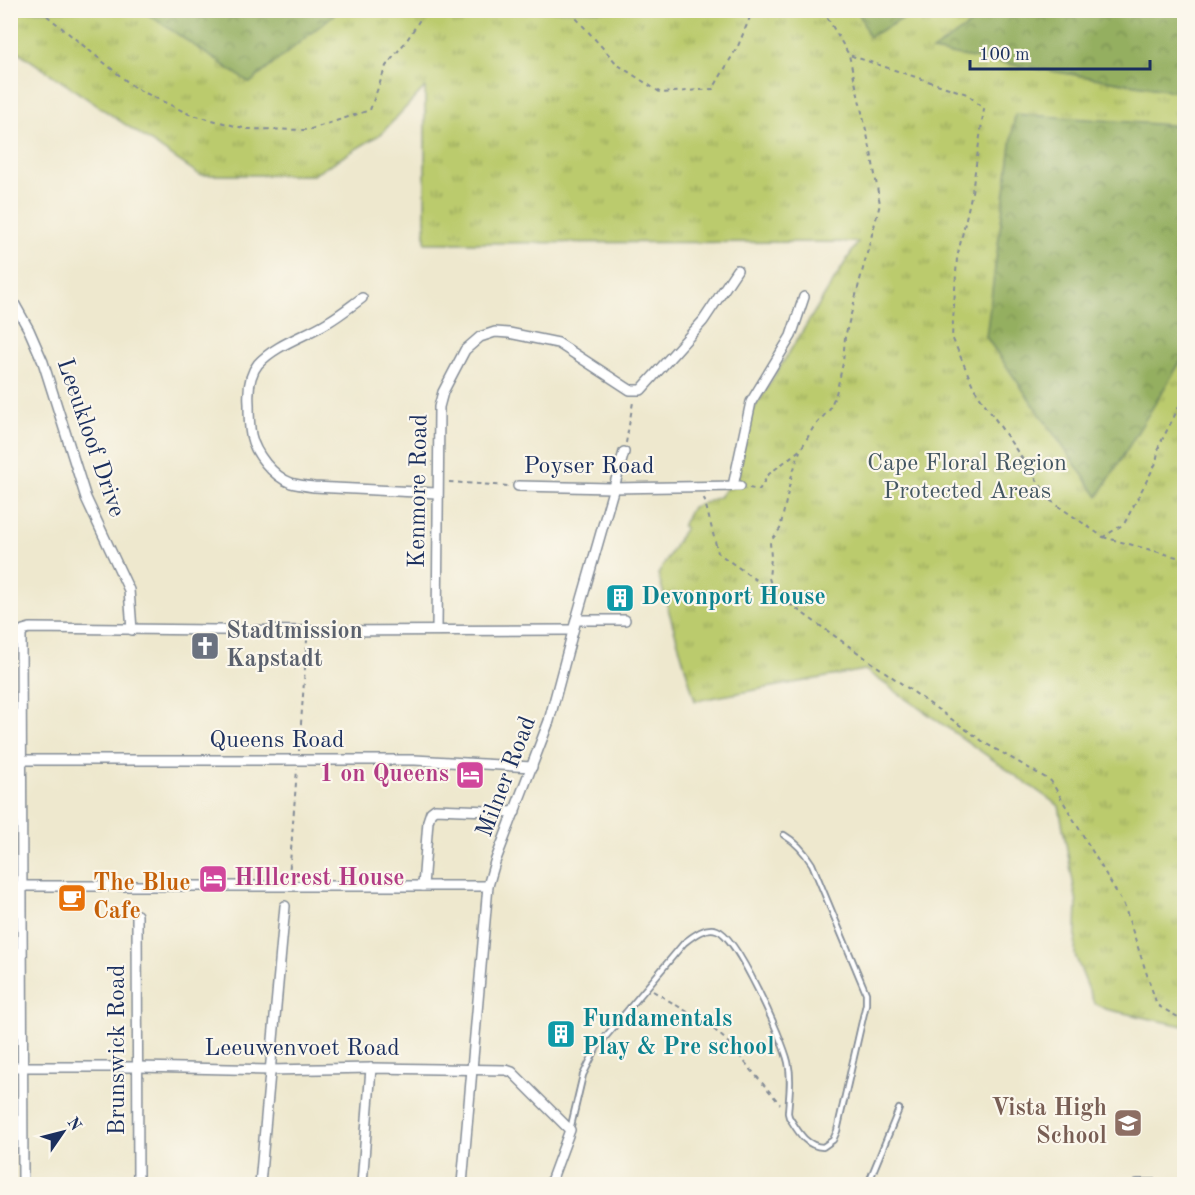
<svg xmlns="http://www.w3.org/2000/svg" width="1195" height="1195" font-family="'Old Standard TT',serif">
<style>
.grass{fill:url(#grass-tufts);stroke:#6b7d66;stroke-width:1.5}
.forest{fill:url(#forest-crowns);stroke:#586f5f;stroke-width:1.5}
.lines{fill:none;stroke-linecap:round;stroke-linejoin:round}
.lane-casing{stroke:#848c96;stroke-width:8}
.street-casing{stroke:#848c96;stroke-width:12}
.path{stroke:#848c96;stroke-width:2;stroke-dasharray:4.5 4.5;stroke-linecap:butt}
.lane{stroke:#fff;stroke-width:4.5}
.street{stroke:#fff;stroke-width:9}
.labels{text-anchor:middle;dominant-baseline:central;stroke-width:4.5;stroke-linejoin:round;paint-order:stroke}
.street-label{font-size:24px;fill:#1b2f5e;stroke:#fbf7ec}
.park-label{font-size:24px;fill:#435662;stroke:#fbf7ec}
.culture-label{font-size:24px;font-weight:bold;fill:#0d838f;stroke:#fbf7ec;text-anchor:start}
.worship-label{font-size:24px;font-weight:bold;fill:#5b616d;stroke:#fbf7ec;text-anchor:start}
.hotel-label{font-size:24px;font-weight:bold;fill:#b23c85;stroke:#fbf7ec;text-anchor:end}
.food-label{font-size:24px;font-weight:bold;fill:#c56008;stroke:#fbf7ec;text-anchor:start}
.education-label{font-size:24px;font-weight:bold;fill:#785e54;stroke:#fbf7ec;text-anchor:end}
</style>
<defs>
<pattern id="grass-tufts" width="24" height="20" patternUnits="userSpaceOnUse" patternTransform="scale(1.5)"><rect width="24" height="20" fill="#bbcb6d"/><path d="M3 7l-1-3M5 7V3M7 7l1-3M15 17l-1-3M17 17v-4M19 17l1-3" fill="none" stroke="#97a55d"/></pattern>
<pattern id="forest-crowns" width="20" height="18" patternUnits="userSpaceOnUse" patternTransform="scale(1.5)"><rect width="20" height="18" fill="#94af60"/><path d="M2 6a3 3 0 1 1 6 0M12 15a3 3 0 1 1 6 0" fill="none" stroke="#788f52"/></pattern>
</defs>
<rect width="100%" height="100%" fill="#fbf7ec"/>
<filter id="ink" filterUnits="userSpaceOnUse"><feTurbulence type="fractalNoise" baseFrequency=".0167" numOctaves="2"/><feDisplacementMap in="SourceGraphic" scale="12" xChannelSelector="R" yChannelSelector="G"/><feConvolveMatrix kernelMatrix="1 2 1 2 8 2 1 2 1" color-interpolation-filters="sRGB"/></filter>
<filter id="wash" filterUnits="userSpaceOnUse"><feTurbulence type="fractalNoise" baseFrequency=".008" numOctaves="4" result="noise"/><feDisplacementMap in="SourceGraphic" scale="24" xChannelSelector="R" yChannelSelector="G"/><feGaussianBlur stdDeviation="1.35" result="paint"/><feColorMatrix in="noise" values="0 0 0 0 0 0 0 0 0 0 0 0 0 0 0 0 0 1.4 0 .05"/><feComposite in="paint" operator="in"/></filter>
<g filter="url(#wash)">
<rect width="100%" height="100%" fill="#eee8ce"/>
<path class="grass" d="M10 11H1184V1026L1105 1009 1094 1003 1075 955 1077 903 1059 806 865 670 695 701 658 574 685 528 682 526 692 507 719 497 737 475 750 415 858 242 425 243V87L381 134 313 175H200L11 47Z"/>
<g class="forest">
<path d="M143 11H338L250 83Z"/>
<path d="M858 11H917L869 37Z"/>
<path d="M990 11H1184V93L932 51Z"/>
<path d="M1015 114 1184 126V356L1098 497 986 337Z"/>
</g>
</g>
<g filter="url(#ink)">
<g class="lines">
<g class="lane-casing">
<g id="lane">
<path d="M570 1130 583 1075 597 1047 684 943C693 936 705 926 717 930 737 936 783 1040 788 1062 792 1079 789 1096 788 1113L789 1117C798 1131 805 1146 823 1147L833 1140 837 1131 866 1004V993L812 864C804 851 796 842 784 835"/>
<path d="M868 1184 899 1109"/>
</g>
</g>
<g class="street-casing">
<g id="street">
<path d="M10 296 29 330 43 362 86 498 129 590 132 630"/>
<path d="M362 298C351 306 340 315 328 322 306 336 276 344 258 364 249 375 248 390 249 404 249 414 249 425 251 435 255 454 273 476 291 483 298 485 306 486 314 487L437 493"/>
<path d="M518 486 612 488 740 486"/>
<path d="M733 486 751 402 791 336 804 297"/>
<path d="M576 620H625"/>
<path d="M437 630 439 407 443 392 465 350 480 337 495 332 509 333 558 343 630 390H641L703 321 737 270"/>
<path d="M22 760H415L532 767"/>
<path d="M10 886H488"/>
<path d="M423 886 428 821 431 812 435 809 515 812"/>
<path d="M137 915 138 1184"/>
<path d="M10 1067H138L270 1070 371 1068 506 1070 512 1072 570 1130 550 1184"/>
<path d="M23 1184 21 635 23 630 30 628 308 631 573 630"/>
<path d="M260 1184 285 906"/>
<path d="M362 1184 371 1068"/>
<path d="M462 1184 488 886 495 862 549 721 576 620 624 452"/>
<path d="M1137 1184H1164"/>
</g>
</g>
<g class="path">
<path d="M40 10 135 88 189 114 247 129 308 130 370 110 386 66 407 40 426 10"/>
<path d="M573 10 576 18 618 65 661 93 713 89 738 46 753 10"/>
<path d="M823 10 849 55 967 94 984 109 972 192 957 258 952 337 974 388 1051 501 1103 537 1124 524 1156 463 1159 446 1184 397"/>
<path d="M626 443 633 402"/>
<path d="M449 482 509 486"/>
<path d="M749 488 759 490 769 474 801 449 813 428 829 410 836 394 843 363 845 337 880 204 871 152 849 55"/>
<path d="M704 498 718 553 985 743 1051 781 1124 905 1157 1005 1178 1017 1184 1018"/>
<path d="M1103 537 1184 559"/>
<path d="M773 591 769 578 771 558 770 542 780 529 791 478 800 451"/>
<path d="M299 751 307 640"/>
<path d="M289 877 297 769"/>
<path d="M653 991 709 1025 726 1040 780 1104"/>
</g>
<use href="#lane" class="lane"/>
<use href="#street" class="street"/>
</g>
</g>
<defs>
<g id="building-square" transform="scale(1.5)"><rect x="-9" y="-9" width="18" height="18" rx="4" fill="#0f9aa8" stroke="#fbf7ec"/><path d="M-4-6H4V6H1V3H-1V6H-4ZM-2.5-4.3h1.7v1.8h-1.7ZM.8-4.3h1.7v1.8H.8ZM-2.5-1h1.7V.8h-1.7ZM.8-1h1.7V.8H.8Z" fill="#fff"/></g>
<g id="church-square" transform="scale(1.5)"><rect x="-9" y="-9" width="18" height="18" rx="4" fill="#6b7280" stroke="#fbf7ec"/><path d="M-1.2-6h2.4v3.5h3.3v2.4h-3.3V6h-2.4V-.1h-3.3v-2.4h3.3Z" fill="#fff"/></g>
<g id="hotel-square" transform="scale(1.5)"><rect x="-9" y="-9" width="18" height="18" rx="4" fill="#d1479c" stroke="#fbf7ec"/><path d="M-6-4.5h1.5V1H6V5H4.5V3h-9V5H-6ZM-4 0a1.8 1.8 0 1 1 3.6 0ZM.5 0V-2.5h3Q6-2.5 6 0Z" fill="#fff"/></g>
<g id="cafe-square" transform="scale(1.5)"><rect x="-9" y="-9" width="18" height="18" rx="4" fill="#e8710a" stroke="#fbf7ec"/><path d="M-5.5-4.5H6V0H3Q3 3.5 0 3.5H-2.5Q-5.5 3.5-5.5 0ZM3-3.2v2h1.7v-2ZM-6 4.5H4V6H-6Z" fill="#fff"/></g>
<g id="school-square" transform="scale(1.5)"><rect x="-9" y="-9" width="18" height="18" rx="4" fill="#8d6e63" stroke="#fbf7ec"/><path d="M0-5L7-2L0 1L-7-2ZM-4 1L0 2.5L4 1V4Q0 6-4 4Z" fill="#fff"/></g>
</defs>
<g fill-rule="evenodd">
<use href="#building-square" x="620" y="598"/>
<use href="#church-square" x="205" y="646"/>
<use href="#hotel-square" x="470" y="775"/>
<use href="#hotel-square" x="213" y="879"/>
<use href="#cafe-square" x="72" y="898"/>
<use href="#building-square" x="561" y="1034"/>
<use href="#school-square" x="1128" y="1123"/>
</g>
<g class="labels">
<g class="street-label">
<text transform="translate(90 438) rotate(71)">Leeukloof Drive</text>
<text x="589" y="467">Poyser Road</text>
<text transform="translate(419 491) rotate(-89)">Kenmore Road</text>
<text x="277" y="741">Queens Road</text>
<text transform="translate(507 777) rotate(-69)">Milner Road</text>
<text x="302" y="1049">Leeuwenvoet Road</text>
<text transform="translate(118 1050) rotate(-90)">Brunswick Road</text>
</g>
<g class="park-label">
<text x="967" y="464">Cape Floral Region<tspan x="967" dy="28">Protected Areas</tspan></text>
</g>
<g class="culture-label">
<text x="641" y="598">Devonport House</text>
<text x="582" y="1020">Fundamentals<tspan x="582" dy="28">Play &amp; Pre school</tspan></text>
</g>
<g class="worship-label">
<text x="226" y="632">Stadtmission<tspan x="226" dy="28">Kapstadt</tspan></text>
</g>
<g class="hotel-label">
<text x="449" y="775">1 on Queens</text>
<text x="234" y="879" text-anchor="start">HIllcrest House</text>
</g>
<g class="food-label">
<text x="93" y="884">The Blue<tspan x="93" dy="28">Cafe</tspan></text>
</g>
<g class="education-label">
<text x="1107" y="1109">Vista High<tspan x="1107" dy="28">School</tspan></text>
</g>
</g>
<rect width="1195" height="1195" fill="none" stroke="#fbf7ec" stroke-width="36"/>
<g transform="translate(63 1132) rotate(55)" stroke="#fbf7ec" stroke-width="4.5" paint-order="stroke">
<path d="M0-4.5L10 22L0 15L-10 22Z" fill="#1b2f5e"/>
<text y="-9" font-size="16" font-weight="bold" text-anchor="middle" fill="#1b2f5e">N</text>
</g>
<path d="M970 60v9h180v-9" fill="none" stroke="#1b2f5e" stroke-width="3"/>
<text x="979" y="60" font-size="18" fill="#1b2f5e" stroke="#fbf7ec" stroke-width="4.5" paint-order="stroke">100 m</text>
</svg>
